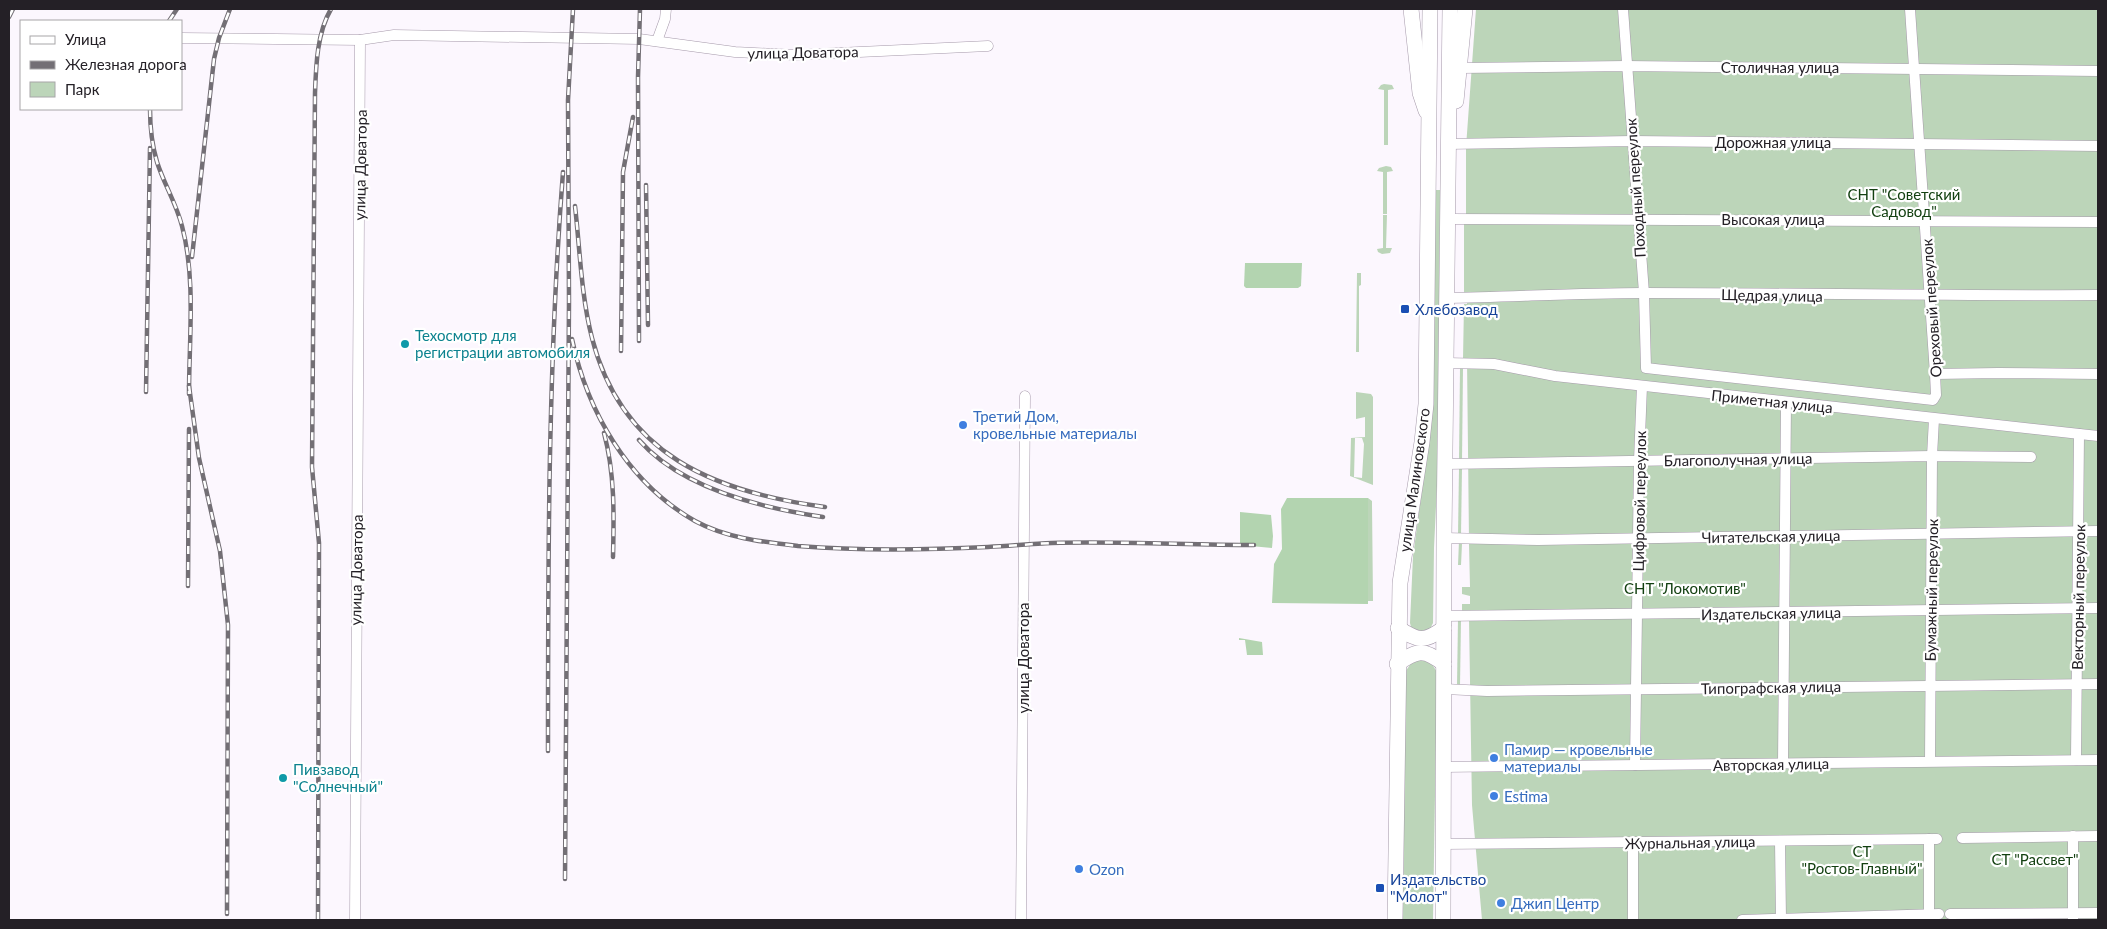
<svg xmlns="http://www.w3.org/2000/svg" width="2107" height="929" font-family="Lato,sans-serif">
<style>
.green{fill:#bcd5b9;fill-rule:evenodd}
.forest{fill:#b3d4b0}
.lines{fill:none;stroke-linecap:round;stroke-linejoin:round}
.minor-casing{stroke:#a599aa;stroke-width:11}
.highway-casing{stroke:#a599aa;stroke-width:16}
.minor{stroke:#fff;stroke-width:10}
.highway{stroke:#fff;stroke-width:15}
.rail-casing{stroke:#736f75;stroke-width:4.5}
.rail{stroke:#fff;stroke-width:2.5;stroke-dasharray:8;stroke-linecap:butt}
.transit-dot{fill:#1a4fb4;stroke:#fff;stroke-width:2}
.culture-dot{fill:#0f9aa8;stroke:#fff;stroke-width:2}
.shop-dot{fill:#3f7fe0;stroke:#fff;stroke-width:2}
.labels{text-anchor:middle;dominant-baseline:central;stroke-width:4.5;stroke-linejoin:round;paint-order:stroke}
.street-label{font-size:15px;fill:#242026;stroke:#fff}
.park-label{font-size:15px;fill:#134011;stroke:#fff}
.transit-label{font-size:15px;fill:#164399;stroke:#fff;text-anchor:start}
.culture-label{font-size:15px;fill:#0d838f;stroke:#fff;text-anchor:start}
.shop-label{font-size:15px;fill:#366cbe;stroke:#fff;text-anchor:start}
</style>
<rect width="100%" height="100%" fill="#fcf7fe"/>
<g class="green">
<path d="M1476 9H2098V920H1482L1472 805 1469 618 1462 613V604H1470V596L1462 594V587H1470L1469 544H1462L1461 565H1458L1459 541H1469L1467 359H1463L1464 304H1467V295H1464V224H1466V147Z"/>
<path d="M1384 84 1392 85 1394 89 1388 90V145H1384V90L1378 89 1381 85Z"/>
<path d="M1386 166 1391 167 1393 171 1387 172V214H1383V172L1377 171 1379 168Z"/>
<path d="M1435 190H1440L1438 465 1434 548 1433 623 1429 631 1419 633 1411 627 1410 623 1413 556 1432 417Z"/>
<path d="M1383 215H1387L1386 248H1392L1390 253 1382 254 1378 252 1377 249 1383 248Z"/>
<path d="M1357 273H1361V285L1359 286V352H1356Z"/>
<path d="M1460 368H1463L1462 461H1459Z"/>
<path d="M1356 392 1371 394 1373 397V485L1350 476 1351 438 1365 437V417L1356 419ZM1355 438H1362L1364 444 1362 478 1354 477Z"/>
<path d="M1459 468H1462L1461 536H1458Z"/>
<path d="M1368 498 1372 501V504L1373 601H1368Z"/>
<path d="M1458 619H1461L1460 686H1457Z"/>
<path d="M1422 659 1432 664 1437 672 1433 920H1403L1405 672 1412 662Z"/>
</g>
<g class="forest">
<path d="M1245 263H1302L1301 286 1298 288H1246L1244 286Z"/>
<path d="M1287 498H1368V604L1272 603 1274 564 1282 549 1281 509Z"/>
<path d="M1240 512 1271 515 1273 536 1272 548 1240 545Z"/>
<path d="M1239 638 1262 642 1263 655H1247L1245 640H1239Z"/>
</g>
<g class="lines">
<g class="minor-casing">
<g id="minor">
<path d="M1623 9 1644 293 1646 368 1933 400 1936 395 1935 374 1910 9"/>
<path d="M181 38 360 40 394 35 639 39 735 52 795 55 988 46"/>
<path d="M657 41 665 19 666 9"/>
<path d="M1461 68 1626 66 2098 71"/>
<path d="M1448 144 1632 141 2098 146"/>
<path d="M1447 219 2098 222"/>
<path d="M1446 298C1512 297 1578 293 1643 293 1795 293 1947 296 2098 295"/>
<path d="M1447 363 1494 364 1555 376 2098 436"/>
<path d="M1935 374 1998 373 2098 374"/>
<path d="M1446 464 1932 456 2031 457"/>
<path d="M1444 538 1538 540 2098 531"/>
<path d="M1444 616 2098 608"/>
<path d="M1444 689 1487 691 2098 684"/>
<path d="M2076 760 2079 434"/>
<path d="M1930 761 1932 456 1934 419"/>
<path d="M1783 764 1786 402"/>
<path d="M1635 765 1639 461 1642 386"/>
<path d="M1443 767 2098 760"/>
<path d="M1962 838 2098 836"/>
<path d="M1780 841 1781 920"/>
<path d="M1443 844 1937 839"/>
<path d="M1950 914 2098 913"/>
<path d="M355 920 360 40"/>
<path d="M1021 920 1025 396"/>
<path d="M1633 920V842"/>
<path d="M1742 920 1939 914"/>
<path d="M1929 920V839"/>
<path d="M2073 920V836"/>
</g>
</g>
<g class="highway-casing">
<g id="highway">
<path d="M1411 9 1420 93 1426 111"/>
<path d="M1456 101 1465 9"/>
<path d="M1398 628C1418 641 1424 643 1444 628"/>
<path d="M1397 664C1417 650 1424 648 1444 664"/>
<path d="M1395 920 1400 583 1422 442 1426 404 1430 9"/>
<path d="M1443 920 1444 538 1450 9"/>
</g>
</g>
<use href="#minor" class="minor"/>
<use href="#highway" class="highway"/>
<g class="rail-casing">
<g id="rail">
<path d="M9 17 13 9"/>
<path d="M169 21 177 9"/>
<path d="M150 109C150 126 152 145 157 162 164 184 176 203 182 226 196 279 189 339 189 394"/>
<path d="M646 185 648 325"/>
<path d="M575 206C580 250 581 295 592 338 622 455 714 492 825 507"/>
<path d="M192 257 214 59 219 38 230 9"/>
<path d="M572 339C587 411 628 483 695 521 726 538 763 542 798 546 861 551 925 550 988 547 1009 546 1030 544 1052 543 1119 541 1187 545 1254 545"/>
<path d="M639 341 638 77 640 9"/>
<path d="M621 351 623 172 633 117"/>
<path d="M189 386 199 458 220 551 228 625 227 914"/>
<path d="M146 392 150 148"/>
<path d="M604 433C615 474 614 515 613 557"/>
<path d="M639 440C681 488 762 508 823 517"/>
<path d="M188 586 189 429"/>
<path d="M548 751C548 558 548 365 563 172"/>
<path d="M565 879 569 301 568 100 573 9"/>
<path d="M318 920 319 543 312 467 315 93C316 65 317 33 331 9"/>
</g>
</g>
<use href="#rail" class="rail"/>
</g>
<g class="transit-dot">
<rect x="1400" y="304" width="10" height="10" rx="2.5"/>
<rect x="1375" y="883" width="10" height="10" rx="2.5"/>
</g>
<g class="culture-dot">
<circle cx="405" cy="344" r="5"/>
<circle cx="283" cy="778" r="5"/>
</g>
<g class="shop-dot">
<circle cx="963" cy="425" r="5"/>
<circle cx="1494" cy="758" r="5"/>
<circle cx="1494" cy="796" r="5"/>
<circle cx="1079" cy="869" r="5"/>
<circle cx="1501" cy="903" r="5"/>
</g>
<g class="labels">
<g class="street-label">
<text transform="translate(803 52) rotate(-1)">улица Доватора</text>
<text x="1780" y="67">Столичная улица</text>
<text x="1773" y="142">Дорожная улица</text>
<text transform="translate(360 165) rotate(-89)">улица Доватора</text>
<text transform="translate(1635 188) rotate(-94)">Походный переулок</text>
<text x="1773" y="219">Высокая улица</text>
<text transform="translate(1772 295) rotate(1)">Щедрая улица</text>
<text transform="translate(1931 308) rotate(-94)">Ореховый переулок</text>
<text transform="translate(1772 401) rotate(6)">Приметная улица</text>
<text transform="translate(1738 459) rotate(-1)">Благополучная улица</text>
<text transform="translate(1414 480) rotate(-82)">улица Малиновского</text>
<text transform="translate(1639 501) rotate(-89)">Цифровой переулок</text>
<text transform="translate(1771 536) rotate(-1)">Читательская улица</text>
<text transform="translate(356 570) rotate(-89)">улица Доватора</text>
<text transform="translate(1931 590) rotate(-89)">Бумажный переулок</text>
<text transform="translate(2078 597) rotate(-89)">Векторный переулок</text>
<text transform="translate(1771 613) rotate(-1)">Издательская улица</text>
<text transform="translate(1023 658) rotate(-90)">улица Доватора</text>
<text transform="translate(1771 687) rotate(-1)">Типографская улица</text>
<text transform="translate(1771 764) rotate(-1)">Авторская улица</text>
<text transform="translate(1690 842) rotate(-1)">Журнальная улица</text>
</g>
<g class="park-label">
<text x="1904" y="194">СНТ "Советский<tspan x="1904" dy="17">Садовод"</tspan></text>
<text x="1685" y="588">СНТ "Локомотив"</text>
<text x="1862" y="851">СТ<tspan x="1862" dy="17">"Ростов-Главный"</tspan></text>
<text x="2035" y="859">СТ "Рассвет"</text>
</g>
<g class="transit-label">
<text x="1415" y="309">Хлебозавод</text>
<text x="1390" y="879">Издательство<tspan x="1390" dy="17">"Молот"</tspan></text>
</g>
<g class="culture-label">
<text x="415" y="335">Техосмотр для<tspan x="415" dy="17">регистрации автомобиля</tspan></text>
<text x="293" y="769">Пивзавод<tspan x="293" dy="17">"Солнечный"</tspan></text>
</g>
<g class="shop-label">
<text x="973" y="416">Третий Дом,<tspan x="973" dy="17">кровельные материалы</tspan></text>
<text x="1504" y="749">Памир — кровельные<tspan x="1504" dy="17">материалы</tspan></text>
<text x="1504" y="796">Estima</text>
<text x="1089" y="869">Ozon</text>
<text x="1511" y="903">Джип Центр</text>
</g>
</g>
<rect width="2107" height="929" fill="none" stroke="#242026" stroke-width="20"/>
<rect x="20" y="20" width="162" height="90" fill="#ffffff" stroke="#a7a6a8"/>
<rect x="30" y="36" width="25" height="8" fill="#ffffff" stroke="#a7a6a8"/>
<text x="65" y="45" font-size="15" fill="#242026">Улица</text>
<rect x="30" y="61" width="25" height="8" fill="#736f75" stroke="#a7a6a8"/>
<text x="65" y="70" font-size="15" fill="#242026">Железная дорога</text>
<rect x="30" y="82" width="25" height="15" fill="#bcd5b9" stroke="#a7a6a8"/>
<text x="65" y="95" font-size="15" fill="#242026">Парк</text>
</svg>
